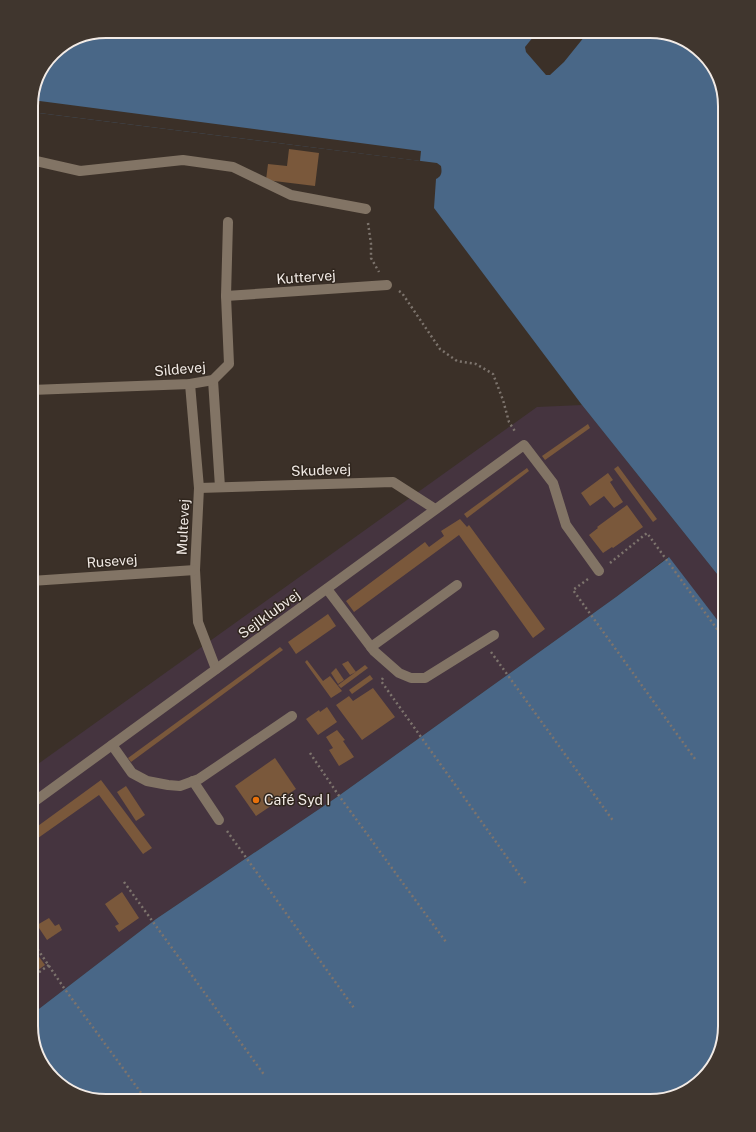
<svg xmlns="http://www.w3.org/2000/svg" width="756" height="1132" font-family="'Public Sans',sans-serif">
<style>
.industrial{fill:#45343f}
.water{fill:#496787}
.pier{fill:#3b3028}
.building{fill:#7a583b}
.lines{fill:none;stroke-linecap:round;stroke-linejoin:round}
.path{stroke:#7d746d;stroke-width:2.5;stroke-dasharray:2 3;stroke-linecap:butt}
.minor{stroke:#827465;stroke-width:10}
.food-dot{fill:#e8710a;stroke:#30261e;stroke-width:1.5}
.labels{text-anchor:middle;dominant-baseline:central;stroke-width:3;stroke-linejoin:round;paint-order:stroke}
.street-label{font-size:14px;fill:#f2ebe6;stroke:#30261e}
.poi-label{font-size:14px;fill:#f2ebe6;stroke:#30261e;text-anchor:start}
.rim{fill:none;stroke:#f2ebe6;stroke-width:2}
</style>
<rect width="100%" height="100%" fill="#3b3028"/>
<path class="industrial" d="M582 405 725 584V630L668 557 616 597 337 797 156 919 31 1015V769L537 407Z"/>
<g class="water">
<path d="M106 31H538L525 47 526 52 546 75H550L564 62 589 31H655L688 41 715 69 725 106V584L582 405 434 208 436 179C442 176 442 172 441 166L437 163 31 112V101L53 53 78 37Z"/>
<path d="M669 557 725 630V1026L715 1064 687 1091 650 1101H101L68 1091 41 1063 31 1026V1015L156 919 337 797 616 597Z"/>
</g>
<path class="pier" d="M32 100 421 151 420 161 31 112Z"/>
<g class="building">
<path d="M289 149 319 153 315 186 266 180 268 164 287 166Z"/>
<path d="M588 424 590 428 545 460 542 456Z"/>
<path d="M618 466 657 519 653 522 614 469Z"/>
<path d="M527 468 529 471 467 518 464 514Z"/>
<path d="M608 473 613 480 610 482 623 502 614 508 604 496 590 506 581 493Z"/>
<path d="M627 505 643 527 613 548 612 547 603 553 589 535 598 528 597 527Z"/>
<path d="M460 519 467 527 469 525 545 629 533 638 459 535 354 612 346 601 425 542 429 547 444 536 441 531Z"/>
<path d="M328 614 336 626 296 654 288 642Z"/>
<path d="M280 647 283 650 131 762 128 758Z"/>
<path d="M307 660 323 681 330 676 342 691 331 698 305 662Z"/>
<path d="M348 661 356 672 350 675 342 664Z"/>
<path d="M365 665 368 668 341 688 338 685Z"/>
<path d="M336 668 344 680 338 684 331 673Z"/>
<path d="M370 675 373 679 352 694 349 690Z"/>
<path d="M373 688 395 717 362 740 336 705 349 696 353 701Z"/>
<path d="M327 707 337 722 318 735 306 719 319 710 320 712Z"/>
<path d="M337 730 345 740 343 741 354 757 339 766 329 750 333 748 326 737Z"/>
<path d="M275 758 296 789 256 816 235 786Z"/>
<path d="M101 780 152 848 143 854 99 795 31 843V831Z"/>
<path d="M126 786 145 815 136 821 117 792Z"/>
<path d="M122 892 139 918 119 932 115 926 119 924 105 904Z"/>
<path d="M49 918 55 926 59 924 62 930 47 940 37 925Z"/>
<path d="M31 946 45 965 31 975Z"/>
</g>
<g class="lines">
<g class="path">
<path d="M368 223 371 244V258L379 272"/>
<path d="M399 291 402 293 440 349 457 361 476 364 493 374 503 400 509 422 516 433"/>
<path d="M610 563 647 533 725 640"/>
<path d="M588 579 573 590 695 759"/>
<path d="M491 652 614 822"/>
<path d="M383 678 381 681 526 884"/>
<path d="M310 753 337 793 446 942"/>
<path d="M227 831 354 1008"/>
<path d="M124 882 265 1076"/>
<path d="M31 926 32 941 64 988 147 1101"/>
<path d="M31 978 49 965"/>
</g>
<g class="minor">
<path d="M31 163 36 161 80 171 183 160 233 167 291 195 366 209"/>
<path d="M226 296 387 285"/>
<path d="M213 380 220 487"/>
<path d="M190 384 199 488 195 570 198 622 216 669"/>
<path d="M31 390 190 384 213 380 229 364 226 296 228 222"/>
<path d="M199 488 393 482 435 509"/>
<path d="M31 581 195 570"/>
<path d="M327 589 374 651 399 673 411 678H425L494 635"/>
<path d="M371 647 457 585"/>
<path d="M112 745 132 773 147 781 168 785 180 786 199 779 292 716"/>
<path d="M193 781 219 820"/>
<path d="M31 804 524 445 553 483 566 525 599 571"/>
</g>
</g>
<circle class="food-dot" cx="256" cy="800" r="4"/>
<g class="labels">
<g class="street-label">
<text transform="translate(306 277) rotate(-4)">Kuttervej</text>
<text transform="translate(180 369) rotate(-5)">Sildevej</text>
<text transform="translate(321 470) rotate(-2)">Skudevej</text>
<text transform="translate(183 527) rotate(-87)">Multevej</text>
<text transform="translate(112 561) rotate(-4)">Rusevej</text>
<text transform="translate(269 614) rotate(-36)">Sejlklubvej</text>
</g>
<g class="poi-label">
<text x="264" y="800">Café Syd I</text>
</g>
</g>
<path d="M0 0H756V1132H0ZM106 38H650A68 68 0 0 1 718 106V1026A68 68 0 0 1 650 1094H106A68 68 0 0 1 38 1026V106A68 68 0 0 1 106 38Z" fill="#40362e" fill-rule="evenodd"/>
<path class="rim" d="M106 38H650A68 68 0 0 1 718 106V1026A68 68 0 0 1 650 1094H106A68 68 0 0 1 38 1026V106A68 68 0 0 1 106 38Z"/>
</svg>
